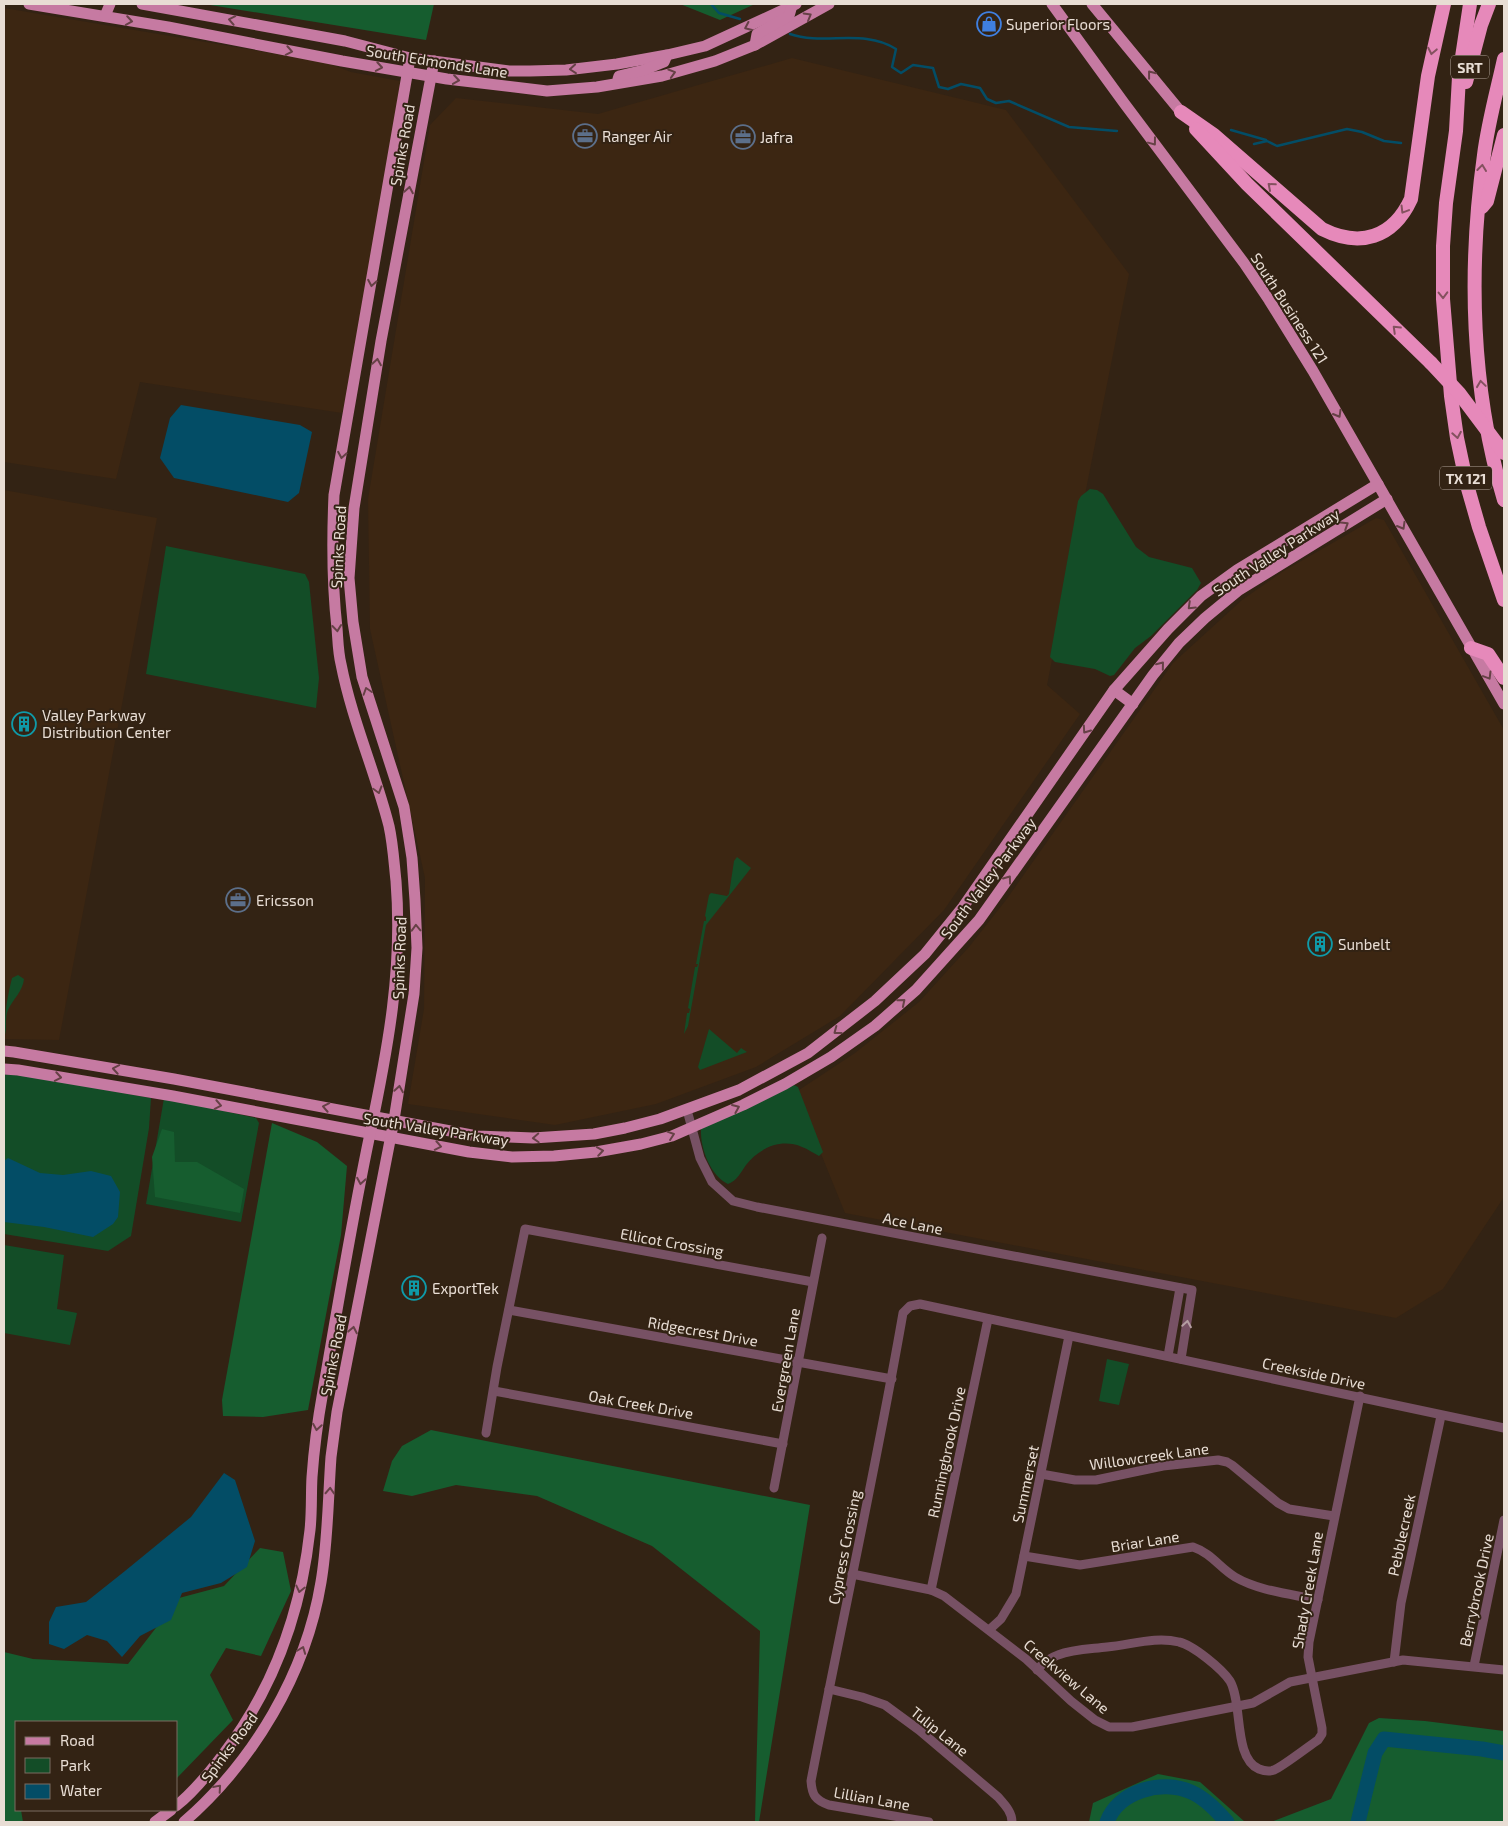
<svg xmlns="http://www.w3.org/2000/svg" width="1508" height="1826" font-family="'Exo 2',sans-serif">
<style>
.built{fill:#3c2612}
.green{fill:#134d27}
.forest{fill:#165d2f}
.water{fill:#034d66}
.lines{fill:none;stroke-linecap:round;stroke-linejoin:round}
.stream{stroke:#034d66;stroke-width:2.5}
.river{stroke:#034d66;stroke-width:15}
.minor{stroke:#775164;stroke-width:9}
.major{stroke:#c67aa2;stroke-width:11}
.highway{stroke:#e689ba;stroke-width:14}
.highway-bridge{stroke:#e689ba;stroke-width:14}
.oneway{stroke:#664146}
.oneway2{stroke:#84515f}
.oneway3{stroke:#b59ea2}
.labels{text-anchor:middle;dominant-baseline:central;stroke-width:4;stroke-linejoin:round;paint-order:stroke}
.shield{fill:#332314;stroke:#b2a59a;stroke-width:1}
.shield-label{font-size:14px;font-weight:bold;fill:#e8ddd4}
.poi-label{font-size:15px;fill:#e8ddd4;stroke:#332314;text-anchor:start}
.street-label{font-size:15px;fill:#e8ddd4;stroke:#332314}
</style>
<rect width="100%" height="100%" fill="#332314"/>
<g class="built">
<path d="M4 8 324 62 351 72 400 81 394 126 347 394 342 413 140 382 116 479 4 462Z"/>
<path d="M792 58 1006 110 1129 274 1047 685 1080 714 944 910 840 1016 756 1067 656 1104 555 1125 408 1104 424 1009 425 878 370 629 368 499 430 125 456 98 598 114Z"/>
<path d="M4 490 157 518 59 1040 4 1039Z"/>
<path d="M1376 518 1384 520 1504 730V762L1503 763 1504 767V1197L1443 1289 1396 1318 845 1213 796 1092 855 1053 919 1002 969 947 1006 900 1173 663 1242 600 1282 572Z"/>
</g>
<g class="green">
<path d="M1090 489 1097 490 1103 494 1136 547 1149 557 1192 568 1201 583 1197 590 1151 636 1135 648 1114 675 1110 676 1095 669 1055 662 1050 657 1078 501 1081 496Z"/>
<path d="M166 546 305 574 309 582 319 678 316 708 146 674Z"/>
<path d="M737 857 751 868 706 925 688 1026 684 1034 687 1013H689L690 1009 688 1008 695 967H697L698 964H696L704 921H706V917L705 916 709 895 711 893 727 896 729 894 734 861Z"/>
<path d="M18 975 24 979C23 991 13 999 8 1010 4 1020 8 1029 4 1037 4 1017 7 998 12 978Z"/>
<path d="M709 1029 737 1053 741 1048 747 1052 700 1070 698 1067Z"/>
<path d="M4 1074 28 1076 151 1098 149 1128 131 1236 108 1251 4 1234Z"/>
<path d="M794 1085 798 1087 823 1152 819 1156C813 1153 808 1149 802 1147 781 1138 759 1148 746 1165 741 1172 737 1181 728 1184 710 1176 700 1147 701 1129Z"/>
<path d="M164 1098 256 1118 259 1123 241 1222 146 1204Z"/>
<path d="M4 1245 64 1255 57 1309 77 1313 70 1345 4 1333Z"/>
<path d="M1107 1359 1129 1364 1119 1405 1099 1401Z"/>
</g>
<g class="forest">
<path d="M204 4H434L426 40Z"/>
<path d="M680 4H755L720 20Z"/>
<path d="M272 1123 317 1142 347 1166 341 1235 308 1410 263 1417 223 1416 222 1400Z"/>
<path d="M162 1129 174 1132 175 1162H197L244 1189 240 1213 155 1197 152 1157Z"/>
<path d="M431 1430 810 1505 759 1822H755L760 1631 652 1546 537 1496 456 1485 412 1496 383 1491 392 1461 402 1446Z"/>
<path d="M260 1548 283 1552 291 1591 261 1656 226 1648 210 1675 233 1720 176 1779V1722H16V1810H21L23 1822H4V1652L33 1659 128 1664 179 1598 224 1586Z"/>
<path d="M1379 1718 1425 1721 1504 1731V1822H1271L1331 1799 1369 1723Z"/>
<path d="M1158 1774 1200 1782 1245 1822H1089L1093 1803Z"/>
</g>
<g class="water">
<path d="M181 405 300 425 312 432 299 493 288 502 174 478 160 458 170 418Z"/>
<path d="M8 1158 40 1173 63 1175 91 1171 111 1176 120 1192 118 1217 113 1224 93 1237 44 1227 4 1222V1161Z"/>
<path d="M224 1473 235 1480 255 1541 247 1567 221 1583 182 1593 171 1620 140 1636 122 1657 107 1641 87 1635 64 1649 49 1644V1622L56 1607 86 1602 125 1571 191 1517Z"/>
</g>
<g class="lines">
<g class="stream">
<path d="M711 4 719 13 740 19"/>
<path d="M790 34C824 46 863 28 896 49L892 67 901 73 913 65 933 68 939 87 948 89 961 84 980 88 987 99 996 103 1009 101 1069 127 1117 131"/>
<path d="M1231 130 1266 140"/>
<path d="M1254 144 1267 141 1277 146 1347 129 1362 132 1384 141 1401 143"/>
</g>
<g class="river">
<path d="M1107 1822C1118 1791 1162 1779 1191 1792 1205 1798 1217 1811 1227 1822"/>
<path d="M1358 1822 1375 1753 1384 1739 1482 1749 1504 1753"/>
</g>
<g class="minor">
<path d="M687 1110 700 1158 712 1182 733 1201 757 1207 1192 1290 1181 1359"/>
<path d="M509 1310 892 1379"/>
<path d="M1168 1356 1180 1288"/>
<path d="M494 1391 783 1444"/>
<path d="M486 1433 497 1367 525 1229 813 1282"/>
<path d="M1041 1474 1075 1480H1096L1163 1466 1218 1460 1227 1462 1232 1465 1278 1503 1289 1509 1334 1516"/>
<path d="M774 1488 822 1238"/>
<path d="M1024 1556 1080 1565 1193 1547C1211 1553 1220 1568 1235 1577 1259 1591 1291 1594 1318 1600"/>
<path d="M852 1574 931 1590 944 1596 1026 1659 1071 1701 1095 1720 1109 1727H1132L1253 1703 1290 1682 1403 1660 1504 1670"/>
<path d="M931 1590 988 1319"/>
<path d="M989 1630 1001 1619 1016 1594 1069 1336"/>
<path d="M1394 1662 1401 1603 1441 1416"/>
<path d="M1474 1666 1504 1520"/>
<path d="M1037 1670C1043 1663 1049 1658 1058 1655 1073 1649 1091 1649 1107 1647 1131 1645 1155 1636 1179 1642 1193 1645 1222 1669 1230 1681 1243 1703 1233 1758 1259 1769 1264 1771 1269 1772 1274 1770 1282 1767 1309 1746 1318 1740L1322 1734V1728L1308 1657 1309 1642 1360 1396"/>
<path d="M829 1689 862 1697 885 1705 919 1730 998 1797C1005 1805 1012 1812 1012 1822"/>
<path d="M929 1822 829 1805C815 1800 812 1795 811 1781 841 1625 876 1469 903 1313L910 1306 920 1304 1504 1428"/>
</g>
<g class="major">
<path d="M29 4 168 27 342 61 447 79 547 91 597 87 662 76 715 61 755 45 829 4"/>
<path d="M142 4 345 41 410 58 509 71H530L566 70 617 64 667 55 705 46 796 4"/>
<path d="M1052 4 1124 103 1244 263 1269 300 1313 371 1504 704"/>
<path d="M1092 4 1181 112"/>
<path d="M105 16 110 4"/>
<path d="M755 45 757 34 789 16 791 9"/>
<path d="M618 79 619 76 644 70 664 62 667 55"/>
<path d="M1114 690 1133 704"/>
<path d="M4 1051 14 1052 174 1079 477 1136 533 1138 594 1134 625 1128 660 1119 739 1090 808 1053 875 1001 925 954 963 907 1114 690 1168 629 1201 596 1237 570 1378 484"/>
<path d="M4 1069 18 1070 173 1096 469 1152 512 1157 554 1156 596 1152 641 1144 672 1136 743 1105 785 1084 831 1057 875 1026 916 990 979 920 1153 675 1179 643 1205 618 1239 590 1387 499"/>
<path d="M176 1806C194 1792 209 1773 222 1756 273 1690 301 1612 310 1530 312 1512 311 1494 312 1477 314 1448 318 1419 323 1391 338 1305 352 1219 370 1134 388 1048 403 969 396 881 394 863 393 844 389 826 375 771 352 720 341 664 338 652 338 640 337 628 332 584 332 540 334 495L410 58"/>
<path d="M155 1822 171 1810"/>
<path d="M184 1822C253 1762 306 1674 321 1582 328 1541 328 1499 331 1457 333 1442 335 1427 337 1412L394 1120 414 994 417 948 415 900 412 858 404 807 362 677 353 622 349 578 354 508 381 341 434 61"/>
</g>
<g class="highway">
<path d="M1470 4 1459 77 1456 131 1446 203 1443 246V299L1451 396 1457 438 1467 485 1479 527 1504 600"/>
<path d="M1504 59C1497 91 1488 123 1484 155 1468 269 1471 390 1504 500"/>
<path d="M1466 82 1481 25 1489 4"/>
<path d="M1181 112 1214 135 1322 229C1360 248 1393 238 1411 199L1428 76 1444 4"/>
<path d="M1196 129 1247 184 1431 363"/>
<path d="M1482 207 1487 201 1504 135"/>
<path d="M1471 648 1488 654 1504 678"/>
</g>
<path class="highway-bridge" d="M1431 363 1459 393 1504 453"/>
</g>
<defs><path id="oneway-chevron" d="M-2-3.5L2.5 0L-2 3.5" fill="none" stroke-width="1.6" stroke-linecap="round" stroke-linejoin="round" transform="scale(1.25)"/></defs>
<g class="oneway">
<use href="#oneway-chevron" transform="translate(808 16) rotate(-30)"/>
<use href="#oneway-chevron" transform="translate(232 20) rotate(-169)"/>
<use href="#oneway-chevron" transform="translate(129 21) rotate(9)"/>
<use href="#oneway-chevron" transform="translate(748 27) rotate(155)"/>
<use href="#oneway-chevron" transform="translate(289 51) rotate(11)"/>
<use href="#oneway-chevron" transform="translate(379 67) rotate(10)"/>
<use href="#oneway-chevron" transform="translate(573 69) rotate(175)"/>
<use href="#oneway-chevron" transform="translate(672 73) rotate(-17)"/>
<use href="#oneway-chevron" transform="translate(1151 74) rotate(-128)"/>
<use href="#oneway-chevron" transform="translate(456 80) rotate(8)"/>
<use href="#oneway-chevron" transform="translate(1153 142) rotate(53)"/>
<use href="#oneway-chevron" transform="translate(409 190) rotate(-80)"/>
<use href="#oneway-chevron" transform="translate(372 283) rotate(100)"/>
<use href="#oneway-chevron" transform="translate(377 362) rotate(-81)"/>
<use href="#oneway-chevron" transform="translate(1338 414) rotate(60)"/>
<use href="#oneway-chevron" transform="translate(342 455) rotate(100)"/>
<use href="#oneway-chevron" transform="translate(1345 525) rotate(-32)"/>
<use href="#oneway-chevron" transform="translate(1402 526) rotate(60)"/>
<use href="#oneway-chevron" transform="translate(1191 606) rotate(136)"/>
<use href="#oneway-chevron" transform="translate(337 628) rotate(84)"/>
<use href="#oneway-chevron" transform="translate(1161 665) rotate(-51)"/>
<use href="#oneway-chevron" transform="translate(1488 676) rotate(59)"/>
<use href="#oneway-chevron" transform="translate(367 691) rotate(-108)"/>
<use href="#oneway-chevron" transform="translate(1086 730) rotate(125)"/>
<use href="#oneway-chevron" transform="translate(378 790) rotate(74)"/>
<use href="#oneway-chevron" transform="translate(1008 879) rotate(-54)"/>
<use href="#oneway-chevron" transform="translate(416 928) rotate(-92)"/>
<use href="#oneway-chevron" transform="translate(902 1002) rotate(-40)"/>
<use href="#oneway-chevron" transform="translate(837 1031) rotate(143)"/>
<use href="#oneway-chevron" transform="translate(116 1069) rotate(-170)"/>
<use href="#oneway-chevron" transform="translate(58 1077) rotate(10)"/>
<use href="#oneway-chevron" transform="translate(399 1089) rotate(-81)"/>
<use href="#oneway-chevron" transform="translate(218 1105) rotate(11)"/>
<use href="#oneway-chevron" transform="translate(326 1107) rotate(-169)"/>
<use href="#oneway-chevron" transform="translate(736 1108) rotate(-23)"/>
<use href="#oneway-chevron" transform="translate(671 1135) rotate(-19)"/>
<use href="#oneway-chevron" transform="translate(536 1138) rotate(177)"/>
<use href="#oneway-chevron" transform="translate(438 1146) rotate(11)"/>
<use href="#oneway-chevron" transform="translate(600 1151) rotate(-9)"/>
<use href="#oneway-chevron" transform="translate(361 1181) rotate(100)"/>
<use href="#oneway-chevron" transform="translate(353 1330) rotate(-79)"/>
<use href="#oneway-chevron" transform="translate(317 1427) rotate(99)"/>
<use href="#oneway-chevron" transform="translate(330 1491) rotate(-87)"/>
<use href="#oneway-chevron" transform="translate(300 1589) rotate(103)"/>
<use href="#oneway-chevron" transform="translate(302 1650) rotate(-69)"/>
<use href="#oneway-chevron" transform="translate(218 1788) rotate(-49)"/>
</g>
<g class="oneway2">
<use href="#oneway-chevron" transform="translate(1432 51) rotate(101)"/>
<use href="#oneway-chevron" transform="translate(1482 168) rotate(-83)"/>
<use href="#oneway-chevron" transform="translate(1271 186) rotate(-139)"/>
<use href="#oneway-chevron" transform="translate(1404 210) rotate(121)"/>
<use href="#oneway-chevron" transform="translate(1443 295) rotate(89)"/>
<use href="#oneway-chevron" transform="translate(1396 329) rotate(-136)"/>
<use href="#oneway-chevron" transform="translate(1481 384) rotate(-98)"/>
<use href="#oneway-chevron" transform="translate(1457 435) rotate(80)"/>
</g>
<use class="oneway3" href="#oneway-chevron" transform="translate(1187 1324) rotate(-81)"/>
<defs>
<g id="shop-ring" transform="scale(1.25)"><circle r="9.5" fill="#332314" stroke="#3f7fe0" stroke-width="1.5"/><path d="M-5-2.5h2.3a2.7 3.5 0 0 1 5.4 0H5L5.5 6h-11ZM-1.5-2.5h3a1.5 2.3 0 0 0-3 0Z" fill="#3f7fe0"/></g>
<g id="office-ring" transform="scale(1.25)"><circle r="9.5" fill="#332314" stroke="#5c6f8a" stroke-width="1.5"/><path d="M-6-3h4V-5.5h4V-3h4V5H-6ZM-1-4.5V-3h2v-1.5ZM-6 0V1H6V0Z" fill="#5c6f8a"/></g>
<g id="building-ring" transform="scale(1.25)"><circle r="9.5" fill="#332314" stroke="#0f9aa8" stroke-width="1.5"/><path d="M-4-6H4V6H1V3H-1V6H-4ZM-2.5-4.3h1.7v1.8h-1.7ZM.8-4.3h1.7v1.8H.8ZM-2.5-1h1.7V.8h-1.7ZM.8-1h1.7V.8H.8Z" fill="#0f9aa8"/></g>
</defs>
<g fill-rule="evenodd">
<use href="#shop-ring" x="989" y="24"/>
<use href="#office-ring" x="585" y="136"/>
<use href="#office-ring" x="743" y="137"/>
<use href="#building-ring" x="24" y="724"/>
<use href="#office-ring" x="238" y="900"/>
<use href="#building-ring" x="1320" y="944"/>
<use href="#building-ring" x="414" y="1288"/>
</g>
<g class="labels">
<g class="shield">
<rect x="1451" y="55.5" width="38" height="23" rx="4"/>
<rect x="1440" y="466.5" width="52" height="23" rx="4"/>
</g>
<g class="shield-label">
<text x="1470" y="67">SRT</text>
<text x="1466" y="478">TX 121</text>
</g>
<g class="poi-label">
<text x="1006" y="24">Superior Floors</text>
<text x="602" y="136">Ranger Air</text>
<text x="760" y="137">Jafra</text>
<text x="42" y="715">Valley Parkway<tspan x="42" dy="17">Distribution Center</tspan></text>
<text x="256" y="900">Ericsson</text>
<text x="1338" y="944">Sunbelt</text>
<text x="432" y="1288">ExportTek</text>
</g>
<g class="street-label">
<text transform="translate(437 61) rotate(9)">South Edmonds Lane</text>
<text transform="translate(402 145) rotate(-80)">Spinks Road</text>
<text transform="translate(1290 308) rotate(57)">South Business 121</text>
<text transform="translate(338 547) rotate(-87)">Spinks Road</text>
<text transform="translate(1276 552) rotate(-33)">South Valley Parkway</text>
<text transform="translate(988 878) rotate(-53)">South Valley Parkway</text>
<text transform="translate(399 958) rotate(-88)">Spinks Road</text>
<text transform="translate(436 1129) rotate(9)">South Valley Parkway</text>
<text transform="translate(913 1223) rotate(11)">Ace Lane</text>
<text transform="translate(672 1242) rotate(10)">Ellicot Crossing</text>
<text transform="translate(703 1331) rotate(10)">Ridgecrest Drive</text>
<text transform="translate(333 1355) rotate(-79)">Spinks Road</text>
<text transform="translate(785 1360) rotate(-80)">Evergreen Lane</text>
<text transform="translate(1314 1373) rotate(12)">Creekside Drive</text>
<text transform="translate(641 1404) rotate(10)">Oak Creek Drive</text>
<text transform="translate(946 1452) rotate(-78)">Runningbrook Drive</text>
<text transform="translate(1149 1456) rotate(-8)">Willowcreek Lane</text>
<text transform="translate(1025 1484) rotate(-78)">Summerset</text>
<text transform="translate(1401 1535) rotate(-78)">Pebblecreek</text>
<text transform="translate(1145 1541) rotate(-9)">Briar Lane</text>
<text transform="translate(844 1547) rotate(-79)">Cypress Crossing</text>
<text transform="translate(1307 1590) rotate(-80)">Shady Creek Lane</text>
<text transform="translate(1476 1590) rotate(-78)">Berrybrook Drive</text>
<text transform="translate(1067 1676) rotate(40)">Creekview Lane</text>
<text transform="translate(940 1731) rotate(39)">Tulip Lane</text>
<text transform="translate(229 1747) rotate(-53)">Spinks Road</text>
<text transform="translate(872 1798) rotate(10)">Lillian Lane</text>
</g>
</g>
<rect width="1508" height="1826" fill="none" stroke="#e8ddd4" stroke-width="10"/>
<rect x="15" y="1721" width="162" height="90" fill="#332314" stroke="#7b6d61"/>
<rect x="25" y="1737" width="25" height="8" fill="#c67aa2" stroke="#7b6d61"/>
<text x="60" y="1746" font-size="15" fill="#e8ddd4">Road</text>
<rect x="25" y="1758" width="25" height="15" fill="#134d27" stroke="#7b6d61"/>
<text x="60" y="1771" font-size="15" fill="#e8ddd4">Park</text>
<rect x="25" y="1784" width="25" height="15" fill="#034d66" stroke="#7b6d61"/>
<text x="60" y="1796" font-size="15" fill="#e8ddd4">Water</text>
</svg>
